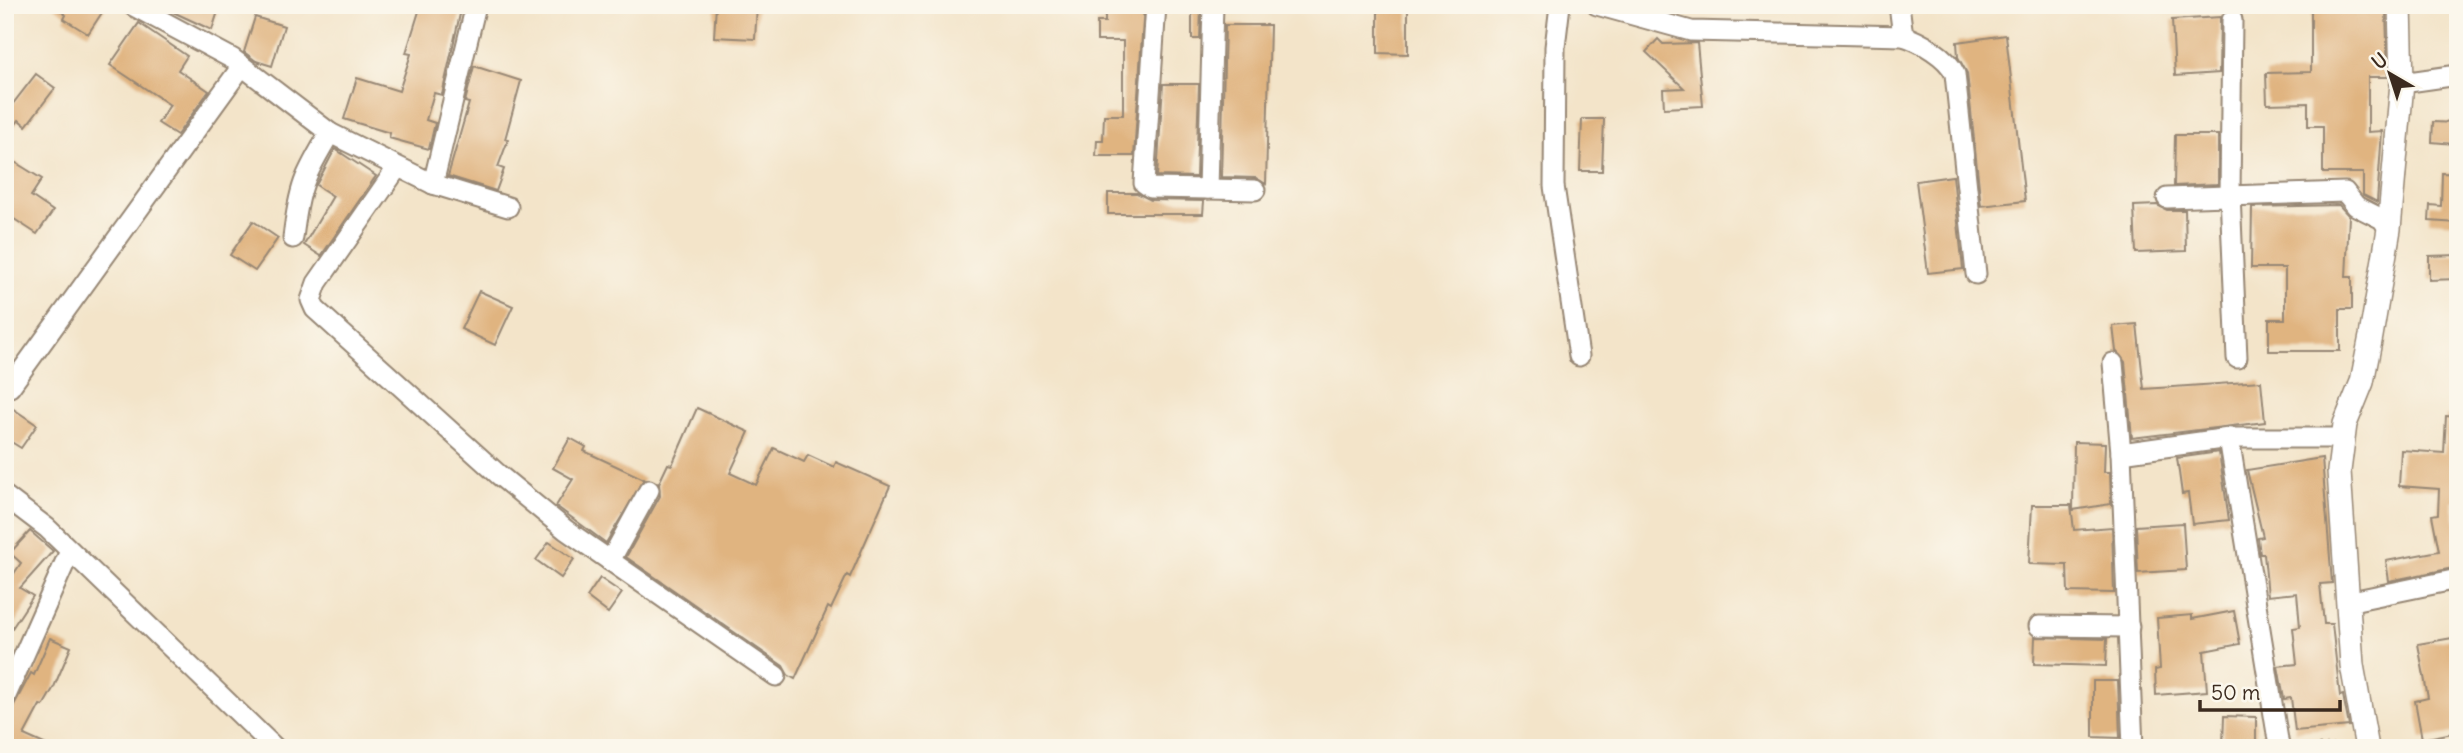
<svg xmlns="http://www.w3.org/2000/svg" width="2463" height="753" font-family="Delius,sans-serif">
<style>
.building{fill:#e0b480}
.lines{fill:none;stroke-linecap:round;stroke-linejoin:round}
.minor-casing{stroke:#978774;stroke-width:23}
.tertiary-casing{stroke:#978774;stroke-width:26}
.path{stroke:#978774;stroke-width:3.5;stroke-dasharray:2 5;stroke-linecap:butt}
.minor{stroke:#fff;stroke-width:19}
.tertiary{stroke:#fff;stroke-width:23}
</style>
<rect width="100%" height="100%" fill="#fbf7ec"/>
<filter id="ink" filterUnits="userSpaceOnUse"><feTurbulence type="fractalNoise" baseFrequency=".0143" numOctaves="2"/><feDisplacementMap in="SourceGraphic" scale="14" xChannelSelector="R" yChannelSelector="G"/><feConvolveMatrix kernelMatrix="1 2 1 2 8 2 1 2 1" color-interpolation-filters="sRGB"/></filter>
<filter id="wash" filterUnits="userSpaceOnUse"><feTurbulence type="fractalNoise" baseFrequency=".00686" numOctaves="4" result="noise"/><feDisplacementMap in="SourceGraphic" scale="28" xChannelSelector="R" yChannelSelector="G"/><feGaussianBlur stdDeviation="1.57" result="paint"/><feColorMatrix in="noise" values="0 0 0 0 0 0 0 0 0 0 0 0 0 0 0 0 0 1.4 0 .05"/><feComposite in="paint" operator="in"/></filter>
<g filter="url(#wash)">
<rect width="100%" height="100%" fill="#f3e4c9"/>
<g id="blocks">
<g class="building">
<path d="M52 5H107L88 34 64 19 66 15Z"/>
<path d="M158 5H220L212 30Z"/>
<path d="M421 5H462L442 95 434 93 426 120 435 123 429 149 389 138 390 133 344 119 357 78 399 91 411 54 406 53Z"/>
<path d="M716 5H757L755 39 714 37Z"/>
<path d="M1105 5H1144L1134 156H1096L1097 140H1103L1104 115H1123V41H1097V22H1105Z"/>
<path d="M1192 5 1201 6 1200 39H1192Z"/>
<path d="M1378 5H1408V54L1378 53Z"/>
<path d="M2311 5 2386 10 2388 77H2368V132L2382 131 2377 202 2363 195V173H2323V126H2308V103L2267 104 2266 73 2311 72Z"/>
<path d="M255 17 284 26 272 66 256 61 244 52Z"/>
<path d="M2220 17 2219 73 2175 76 2172 20Z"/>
<path d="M139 23 187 56 178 70 209 91 177 135 158 123 170 105 110 65Z"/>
<path d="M1225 25H1270L1266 184 1256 178 1221 177Z"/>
<path d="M2006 35 2025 201 1981 206 1967 73 1958 57 1957 42Z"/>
<path d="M1658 39 1663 44 1697 43 1703 106 1664 108 1663 89 1684 88 1646 52Z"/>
<path d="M474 66 521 81 505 139 508 140 498 167 504 169 496 191 448 176 469 103 465 102Z"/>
<path d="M36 74 55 88 26 126 19 120 5 139V114Z"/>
<path d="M1163 84H1199L1196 177 1157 176Z"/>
<path d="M1582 119H1604L1602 171H1580Z"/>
<path d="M2433 122 2455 123 2454 144 2432 142Z"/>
<path d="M2175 135H2218V184L2174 186Z"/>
<path d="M335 149 376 176 321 256 304 245 333 196 316 185Z"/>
<path d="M5 156 42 179 31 196 53 211 37 234 5 213Z"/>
<path d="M2442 173 2458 174V223L2429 221 2430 205 2441 206Z"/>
<path d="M1953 176 1963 269 1928 273 1916 181Z"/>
<path d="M1108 193H1137L1151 200 1204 201 1203 214H1108Z"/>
<path d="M2157 205 2167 210H2185L2186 251 2136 253 2134 206Z"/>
<path d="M2339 205 2349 216 2346 277H2352V309H2340V351H2269V319H2285V268H2251L2252 207Z"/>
<path d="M253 221 278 238 255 271 230 255Z"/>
<path d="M2458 255V279L2429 280V256Z"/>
<path d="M479 291 513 306 495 345 461 329Z"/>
<path d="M2137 324 2144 389 2261 381 2265 422 2132 438 2125 362 2116 351 2113 326Z"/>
<path d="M12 408 37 425 21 448 5 438V417Z"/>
<path d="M697 408 749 432 730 473 756 485 774 448 804 462 808 455 834 467 836 462 890 486 850 577 847 575 831 609 828 607 795 679 788 675 783 666 626 557 660 496 659 483 668 464 672 465Z"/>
<path d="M2446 416 2458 417V502H2452L2458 534V567L2389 581 2386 561 2439 551 2432 515 2438 514 2439 489 2399 486 2401 450 2444 453Z"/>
<path d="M570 438 586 447 584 451 644 479 606 543 556 506 573 479 553 468Z"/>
<path d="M2074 442 2105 443 2104 472H2110L2111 504 2073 510Z"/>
<path d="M2219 452 2229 520 2192 524 2188 493 2182 494 2177 458Z"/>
<path d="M2322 458 2332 583 2320 584 2324 624H2332L2340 696 2343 695 2349 726 2295 731 2291 698 2284 699 2278 666 2297 664 2293 628 2300 627 2297 593 2268 596 2264 554H2260L2258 538 2263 537 2247 470Z"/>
<path d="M2032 505H2071L2074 530 2112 527 2114 593 2068 592 2067 565 2029 564Z"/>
<path d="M2183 523 2186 570 2138 573 2136 526Z"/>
<path d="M30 531 53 551 20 588 33 596 5 639V578L9 581 21 563 10 553Z"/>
<path d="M549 542 574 559 561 578 536 560Z"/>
<path d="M600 578 622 593 608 613 587 597Z"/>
<path d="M2234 611 2240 644 2204 651 2207 691 2156 695 2155 670 2160 669 2157 618 2192 615V619Z"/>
<path d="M2035 637 2107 639 2106 666 2034 664Z"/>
<path d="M2458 637V732L2422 739 2415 701 2428 698 2418 644Z"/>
<path d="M50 638 71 647 54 687 43 706 40 705 24 735 53 748H5V731L11 718 5 715V710L13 707 31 673 34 675Z"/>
<path d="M2093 681H2118L2120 738 2093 737Z"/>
<path d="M2224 716 2256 717V746L2223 745Z"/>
</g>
</g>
</g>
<g filter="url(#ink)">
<use href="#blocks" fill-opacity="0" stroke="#978774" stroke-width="2"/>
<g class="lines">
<g class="minor-casing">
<g id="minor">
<path d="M132 5 233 59 330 133 433 184 508 207"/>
<path d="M1156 5 1144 183 1151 188 1208 189 1213 5"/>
<path d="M1560 5 1555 47 1554 186 1579 356"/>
<path d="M1597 5 1691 31 1903 36C1920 41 1948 57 1955 74L1976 274"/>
<path d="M1899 5 1903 36"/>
<path d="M2232 20 2230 194 2237 358"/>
<path d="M2402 83 2458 75"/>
<path d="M397 168 317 283 311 300 315 309 499 475 566 530 776 676"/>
<path d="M433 184 476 5"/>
<path d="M1208 189 1255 190"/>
<path d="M2167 198 2345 192 2356 206 2382 219 2389 229"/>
<path d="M293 238C299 187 304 176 330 133"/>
<path d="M2113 363 2121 453 2133 748"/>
<path d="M10 387 242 66"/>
<path d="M2229 438 2279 746"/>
<path d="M2121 453 2229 438H2342"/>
<path d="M5 496 47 528 275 748"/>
<path d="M610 561 649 490"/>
<path d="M2347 602 2458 579"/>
<path d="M2039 626 2129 627"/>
<path d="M5 698 70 551"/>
</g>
</g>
<g class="tertiary-casing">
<path id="tertiary" d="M2367 748 2352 665 2339 471 2345 424 2362 382 2371 336 2389 229 2402 83 2400 5"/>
</g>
<g class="path">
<path d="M2298 746 2346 745"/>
<path d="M2202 748 2262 747"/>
</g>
<use href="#minor" class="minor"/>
<use href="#tertiary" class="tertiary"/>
</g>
</g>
<rect width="2463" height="753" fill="none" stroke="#fbf7ec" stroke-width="28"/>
<g transform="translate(2390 74) rotate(321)" stroke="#fbf7ec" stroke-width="5" paint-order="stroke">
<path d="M0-5L12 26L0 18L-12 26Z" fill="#3b2a1e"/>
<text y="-10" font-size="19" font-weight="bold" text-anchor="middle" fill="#3b2a1e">U</text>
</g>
<path d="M2200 700v10h140v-10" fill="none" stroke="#3b2a1e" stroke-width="3.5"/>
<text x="2211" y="700" font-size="21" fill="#3b2a1e" stroke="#fbf7ec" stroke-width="5" paint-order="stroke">50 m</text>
</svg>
